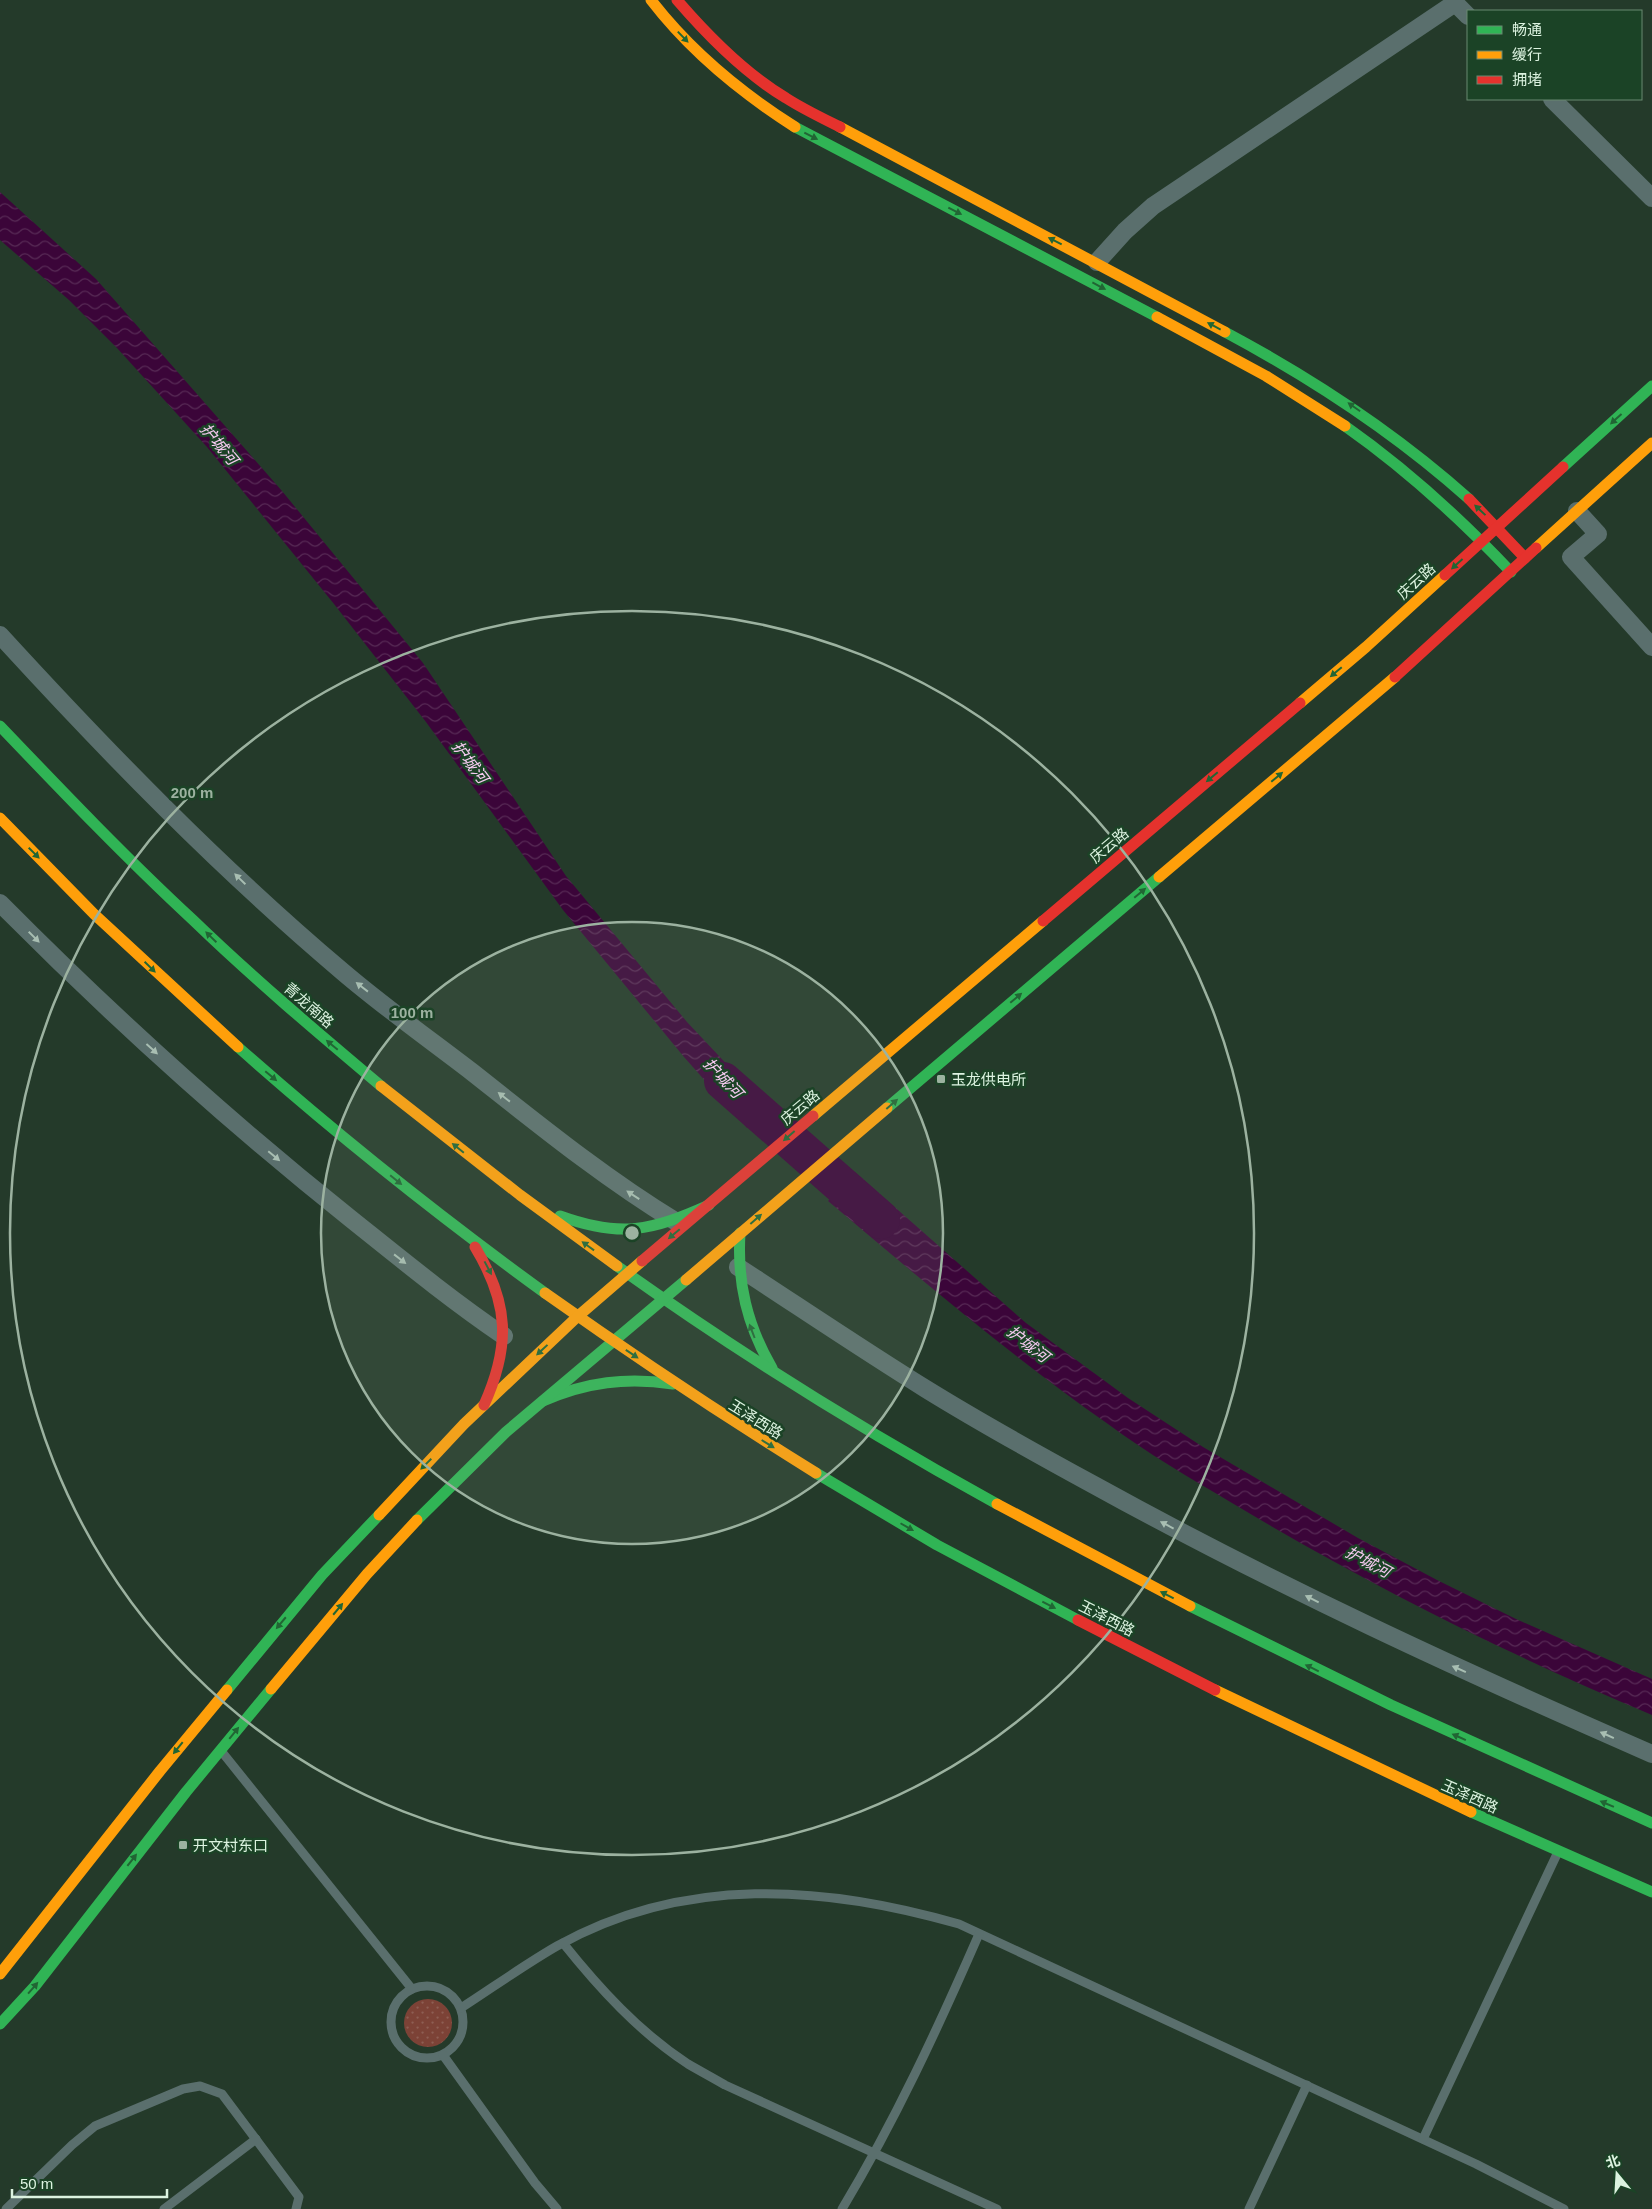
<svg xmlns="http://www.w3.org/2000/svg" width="1652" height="2209" font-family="Helvetica,'Noto Sans SC',sans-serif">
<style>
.grass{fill:url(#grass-dots)}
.water{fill:url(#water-waves)}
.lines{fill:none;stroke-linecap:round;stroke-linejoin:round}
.river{stroke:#3b0539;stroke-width:38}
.lane{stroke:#5a6f6d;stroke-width:9}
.street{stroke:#5a6f6d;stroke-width:18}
.fast{stroke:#30b455;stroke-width:11}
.slow{stroke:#ff9f0a;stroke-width:11}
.jam{stroke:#e5322d;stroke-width:11}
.oneway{fill:#216534}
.oneway2{fill:#a8beb2}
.ring{fill:none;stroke:#9cb2a0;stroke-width:2.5}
.poi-dot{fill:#9cb2a0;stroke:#1b4326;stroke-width:2}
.labels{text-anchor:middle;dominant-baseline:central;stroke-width:5;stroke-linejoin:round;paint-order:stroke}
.street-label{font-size:15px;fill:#dcf3e0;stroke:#1b4326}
.poi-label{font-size:15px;fill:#dcf3e0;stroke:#1b4326;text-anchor:start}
.water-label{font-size:16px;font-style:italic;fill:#f6caf1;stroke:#1b4326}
.centre{fill:#9cb2a0;stroke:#1b4326;stroke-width:2.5}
.ring-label{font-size:15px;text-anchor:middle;font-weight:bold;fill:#9cb2a0;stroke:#1b4326;stroke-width:5;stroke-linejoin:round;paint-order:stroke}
</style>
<defs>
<pattern id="grass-dots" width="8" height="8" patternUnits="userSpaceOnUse" patternTransform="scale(1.25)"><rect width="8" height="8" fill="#7c4236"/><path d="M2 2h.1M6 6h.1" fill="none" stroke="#8e5e53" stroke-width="1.8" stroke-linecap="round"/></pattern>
<pattern id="water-waves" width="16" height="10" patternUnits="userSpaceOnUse" patternTransform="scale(1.25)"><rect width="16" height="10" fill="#3b0539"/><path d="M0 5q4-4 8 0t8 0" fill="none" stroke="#572a55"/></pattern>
</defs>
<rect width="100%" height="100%" fill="#243a2a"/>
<circle class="grass" cx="428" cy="2023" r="24"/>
<g class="water">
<path d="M0 192 96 279 282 491 423 663 566 876 687 1022 769 1109 747 1128 684 1057 563 910 426 722 334 604 207 447 117 348 69 300 0 240Z"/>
<path d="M855 1172 1026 1323 1128 1398 1203 1447 1358 1538 1437 1580 1516 1619 1652 1679V1715C1507 1654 1367 1584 1232 1503 1190 1478 1147 1453 1108 1424 1010 1355 919 1278 828 1201Z"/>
</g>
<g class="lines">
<path class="river" d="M723 1081 881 1220"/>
<g class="lane">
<path d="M222 1752 412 1989"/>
<path d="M563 1943C599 1988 639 2032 688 2064 700 2071 713 2078 725 2085L997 2209"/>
<circle cx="427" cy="2022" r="36"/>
<path d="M461 2008C492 1988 524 1965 557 1946 684 1875 824 1885 959 1924L1476 2164 1564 2209"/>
<path d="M443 2055 535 2183 557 2209"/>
<path d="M1423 2139 1557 1854"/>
<path d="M6 2209 72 2145 95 2126 183 2089 200 2086 222 2094 299 2197 296 2209"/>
<path d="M164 2209 256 2139"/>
<path d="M842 2209C895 2121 938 2028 979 1934"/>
<path d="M1249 2209 1307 2085"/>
</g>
<g class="street">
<path d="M1552 99 1652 198"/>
<path d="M1097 262 1125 231 1153 206 1455 3 1468 16"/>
<path d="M1577 511 1598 534 1571 557 1652 647"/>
<path d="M0 635C108 753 221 869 343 972 384 1007 429 1039 472 1072 538 1124 603 1177 675 1221"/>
<path d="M0 903C111 1015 228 1121 351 1219 401 1259 451 1300 504 1336"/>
<path d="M738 1267C801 1308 863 1350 926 1389 981 1423 1037 1454 1094 1485 1275 1585 1462 1671 1652 1754"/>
</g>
<g class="fast">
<path d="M795 127 1157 317"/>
<path d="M1225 332C1313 379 1394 432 1469 499"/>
<path d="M1345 426C1406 469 1460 518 1511 572"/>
<path d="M1563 467 1652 386"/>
<path d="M0 726C63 792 126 858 193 920 253 978 317 1032 381 1086"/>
<path d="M238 1047C336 1134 439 1216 545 1293"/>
<path d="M887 1108 1159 877"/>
<path d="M560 1216C621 1238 651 1231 709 1205"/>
<path d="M740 1233C737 1283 747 1325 772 1368"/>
<path d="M617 1266C739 1353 866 1432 997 1504"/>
<path d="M543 1401C586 1382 627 1377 673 1384"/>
<path d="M816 1473 937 1545 1078 1620"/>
<path d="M417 1520 506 1432 686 1280"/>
<path d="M1190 1606 1391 1705 1652 1823"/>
<path d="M227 1690 322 1575 379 1515"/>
<path d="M1471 1812 1652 1892"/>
<path d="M0 2024 35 1986 186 1792 271 1689"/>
</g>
<g class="slow">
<path d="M651 0C691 52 740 92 795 127"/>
<path d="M840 127 1225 332"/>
<path d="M1157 317 1266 376 1345 426"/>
<path d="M1536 548 1652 443"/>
<path d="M1300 703 1366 647 1445 575"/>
<path d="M0 818 94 914 238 1047"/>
<path d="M1159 877 1395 677"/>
<path d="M381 1086 520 1195 617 1266"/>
<path d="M813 1116 1043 921"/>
<path d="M686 1280 887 1108"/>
<path d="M545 1293C634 1356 724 1416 816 1473"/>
<path d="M997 1504 1190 1606"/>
<path d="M379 1515 464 1424 577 1317 642 1261"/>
<path d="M271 1689 367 1574 417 1520"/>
<path d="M1215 1690 1471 1812"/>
<path d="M0 1974 160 1771 227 1690"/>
</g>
<g class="jam">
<path d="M677 0C708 36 744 73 786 98 803 109 822 118 840 127"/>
<path d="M1469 499 1525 558"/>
<path d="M1445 575 1563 467"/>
<path d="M1395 677 1536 548"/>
<path d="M1043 921 1300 703"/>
<path d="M475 1247C509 1303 511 1345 484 1405"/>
<path d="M642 1261 813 1116"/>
<path d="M1078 1620 1215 1690"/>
</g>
</g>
<defs><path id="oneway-solid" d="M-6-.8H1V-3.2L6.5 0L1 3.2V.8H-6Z" transform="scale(1.25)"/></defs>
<g class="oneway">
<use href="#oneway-solid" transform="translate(683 37) rotate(46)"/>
<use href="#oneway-solid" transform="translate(811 136) rotate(27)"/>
<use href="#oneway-solid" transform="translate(955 211) rotate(27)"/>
<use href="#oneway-solid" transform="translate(1055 241) rotate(-153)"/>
<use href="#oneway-solid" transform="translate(1099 286) rotate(28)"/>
<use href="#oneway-solid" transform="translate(1214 326) rotate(-152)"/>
<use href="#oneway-solid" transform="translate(1354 407) rotate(-145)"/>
<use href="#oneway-solid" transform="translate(1616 419) rotate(138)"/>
<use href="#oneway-solid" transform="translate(1480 510) rotate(-137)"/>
<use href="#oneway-solid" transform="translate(1457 564) rotate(138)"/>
<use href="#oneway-solid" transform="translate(1336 672) rotate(140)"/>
<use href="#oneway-solid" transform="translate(1212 777) rotate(140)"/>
<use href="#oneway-solid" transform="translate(1277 777) rotate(-40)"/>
<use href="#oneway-solid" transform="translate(34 853) rotate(45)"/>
<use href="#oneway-solid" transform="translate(1140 893) rotate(-40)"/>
<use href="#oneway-solid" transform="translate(211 937) rotate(-136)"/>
<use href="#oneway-solid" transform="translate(150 967) rotate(44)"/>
<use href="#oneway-solid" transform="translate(1016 998) rotate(-40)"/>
<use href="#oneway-solid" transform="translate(332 1045) rotate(-140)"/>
<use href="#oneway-solid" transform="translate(271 1076) rotate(40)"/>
<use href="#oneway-solid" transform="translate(892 1104) rotate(-41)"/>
<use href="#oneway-solid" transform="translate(789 1136) rotate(139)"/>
<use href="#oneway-solid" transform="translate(458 1148) rotate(-141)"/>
<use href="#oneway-solid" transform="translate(396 1180) rotate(39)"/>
<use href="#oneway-solid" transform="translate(756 1219) rotate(-41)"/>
<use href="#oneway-solid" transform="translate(674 1234) rotate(140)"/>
<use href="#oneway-solid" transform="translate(588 1246) rotate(-144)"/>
<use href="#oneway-solid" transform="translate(488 1268) rotate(62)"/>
<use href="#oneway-solid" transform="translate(752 1331) rotate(-111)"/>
<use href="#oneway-solid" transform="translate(542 1350) rotate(137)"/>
<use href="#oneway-solid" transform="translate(632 1354) rotate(34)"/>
<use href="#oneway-solid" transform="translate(768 1444) rotate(32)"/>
<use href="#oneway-solid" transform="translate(426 1464) rotate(135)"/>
<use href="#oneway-solid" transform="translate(907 1527) rotate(30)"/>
<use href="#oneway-solid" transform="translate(1167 1595) rotate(-153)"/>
<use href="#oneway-solid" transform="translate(1049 1605) rotate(27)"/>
<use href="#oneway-solid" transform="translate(338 1609) rotate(-50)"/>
<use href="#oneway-solid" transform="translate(281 1623) rotate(130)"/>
<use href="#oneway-solid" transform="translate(1312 1668) rotate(-154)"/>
<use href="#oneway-solid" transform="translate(234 1733) rotate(-51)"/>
<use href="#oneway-solid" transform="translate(1459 1737) rotate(-156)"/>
<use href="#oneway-solid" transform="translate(178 1748) rotate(129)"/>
<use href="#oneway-solid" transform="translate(1607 1804) rotate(-157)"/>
<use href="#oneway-solid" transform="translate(132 1860) rotate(-52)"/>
<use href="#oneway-solid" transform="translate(33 1988) rotate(-49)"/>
</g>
<g class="oneway2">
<use href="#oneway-solid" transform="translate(240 879) rotate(-136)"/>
<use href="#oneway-solid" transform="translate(34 937) rotate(45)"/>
<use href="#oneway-solid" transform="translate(362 987) rotate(-142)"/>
<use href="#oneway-solid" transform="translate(152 1049) rotate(42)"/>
<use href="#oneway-solid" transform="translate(504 1097) rotate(-142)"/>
<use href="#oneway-solid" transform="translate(274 1156) rotate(40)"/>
<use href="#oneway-solid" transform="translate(633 1195) rotate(-147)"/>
<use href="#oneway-solid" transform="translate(400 1259) rotate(38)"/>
<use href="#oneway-solid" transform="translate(1167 1525) rotate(-152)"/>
<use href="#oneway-solid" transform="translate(1312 1599) rotate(-153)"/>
<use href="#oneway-solid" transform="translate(1459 1669) rotate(-156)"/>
<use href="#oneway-solid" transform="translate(1607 1735) rotate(-156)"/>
</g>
<circle cx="632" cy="1233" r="311" fill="#9cb2a0" fill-opacity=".12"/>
<g class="ring">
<circle cx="632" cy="1233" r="311"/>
<circle cx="632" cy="1233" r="622"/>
</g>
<g class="poi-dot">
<rect x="936" y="1074" width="10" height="10" rx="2.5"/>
<rect x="178" y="1840" width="10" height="10" rx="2.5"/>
</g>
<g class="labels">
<g class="street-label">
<text transform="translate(1416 581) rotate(-42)">庆云路</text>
<text transform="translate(1109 845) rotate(-40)">庆云路</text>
<text transform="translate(309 1005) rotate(41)">青龙南路</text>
<text transform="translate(800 1107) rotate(-40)">庆云路</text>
<text transform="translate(756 1419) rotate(32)">玉泽西路</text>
<text transform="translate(1107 1618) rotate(27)">玉泽西路</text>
<text transform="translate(1470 1796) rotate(24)">玉泽西路</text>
</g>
<g class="poi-label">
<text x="951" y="1079">玉龙供电所</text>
<text x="193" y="1845">开文村东口</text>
</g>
<g class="water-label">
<text transform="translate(219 444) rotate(50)">护城河</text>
<text transform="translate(470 762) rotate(53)">护城河</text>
<text transform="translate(723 1078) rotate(47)">护城河</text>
<text transform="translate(1028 1344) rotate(38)">护城河</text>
<text transform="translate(1368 1562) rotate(28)">护城河</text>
</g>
</g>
<circle cx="632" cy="1233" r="8" class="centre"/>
<g class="ring-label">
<text x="192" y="798">200 m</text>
<text x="412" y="1018">100 m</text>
</g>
<rect x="1467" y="10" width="175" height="90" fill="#1b4326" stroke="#688970"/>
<rect x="1477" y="26" width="25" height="8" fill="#30b455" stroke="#688970"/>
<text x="1512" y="35" font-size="15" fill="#dcf3e0">畅通</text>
<rect x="1477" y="51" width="25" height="8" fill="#ff9f0a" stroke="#688970"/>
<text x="1512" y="60" font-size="15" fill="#dcf3e0">缓行</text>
<rect x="1477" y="76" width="25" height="8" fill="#e5322d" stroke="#688970"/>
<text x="1512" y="85" font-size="15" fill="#dcf3e0">拥堵</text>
<g transform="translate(1617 2174) rotate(342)" stroke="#1b4326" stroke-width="4" paint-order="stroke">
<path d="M0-4L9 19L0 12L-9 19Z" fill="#dcf3e0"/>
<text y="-8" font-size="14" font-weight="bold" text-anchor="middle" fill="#dcf3e0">北</text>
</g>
<path d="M12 2189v8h155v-8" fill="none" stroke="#dcf3e0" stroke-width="2.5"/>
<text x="20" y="2189" font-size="15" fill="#dcf3e0" stroke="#1b4326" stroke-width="4" paint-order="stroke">50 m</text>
</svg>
